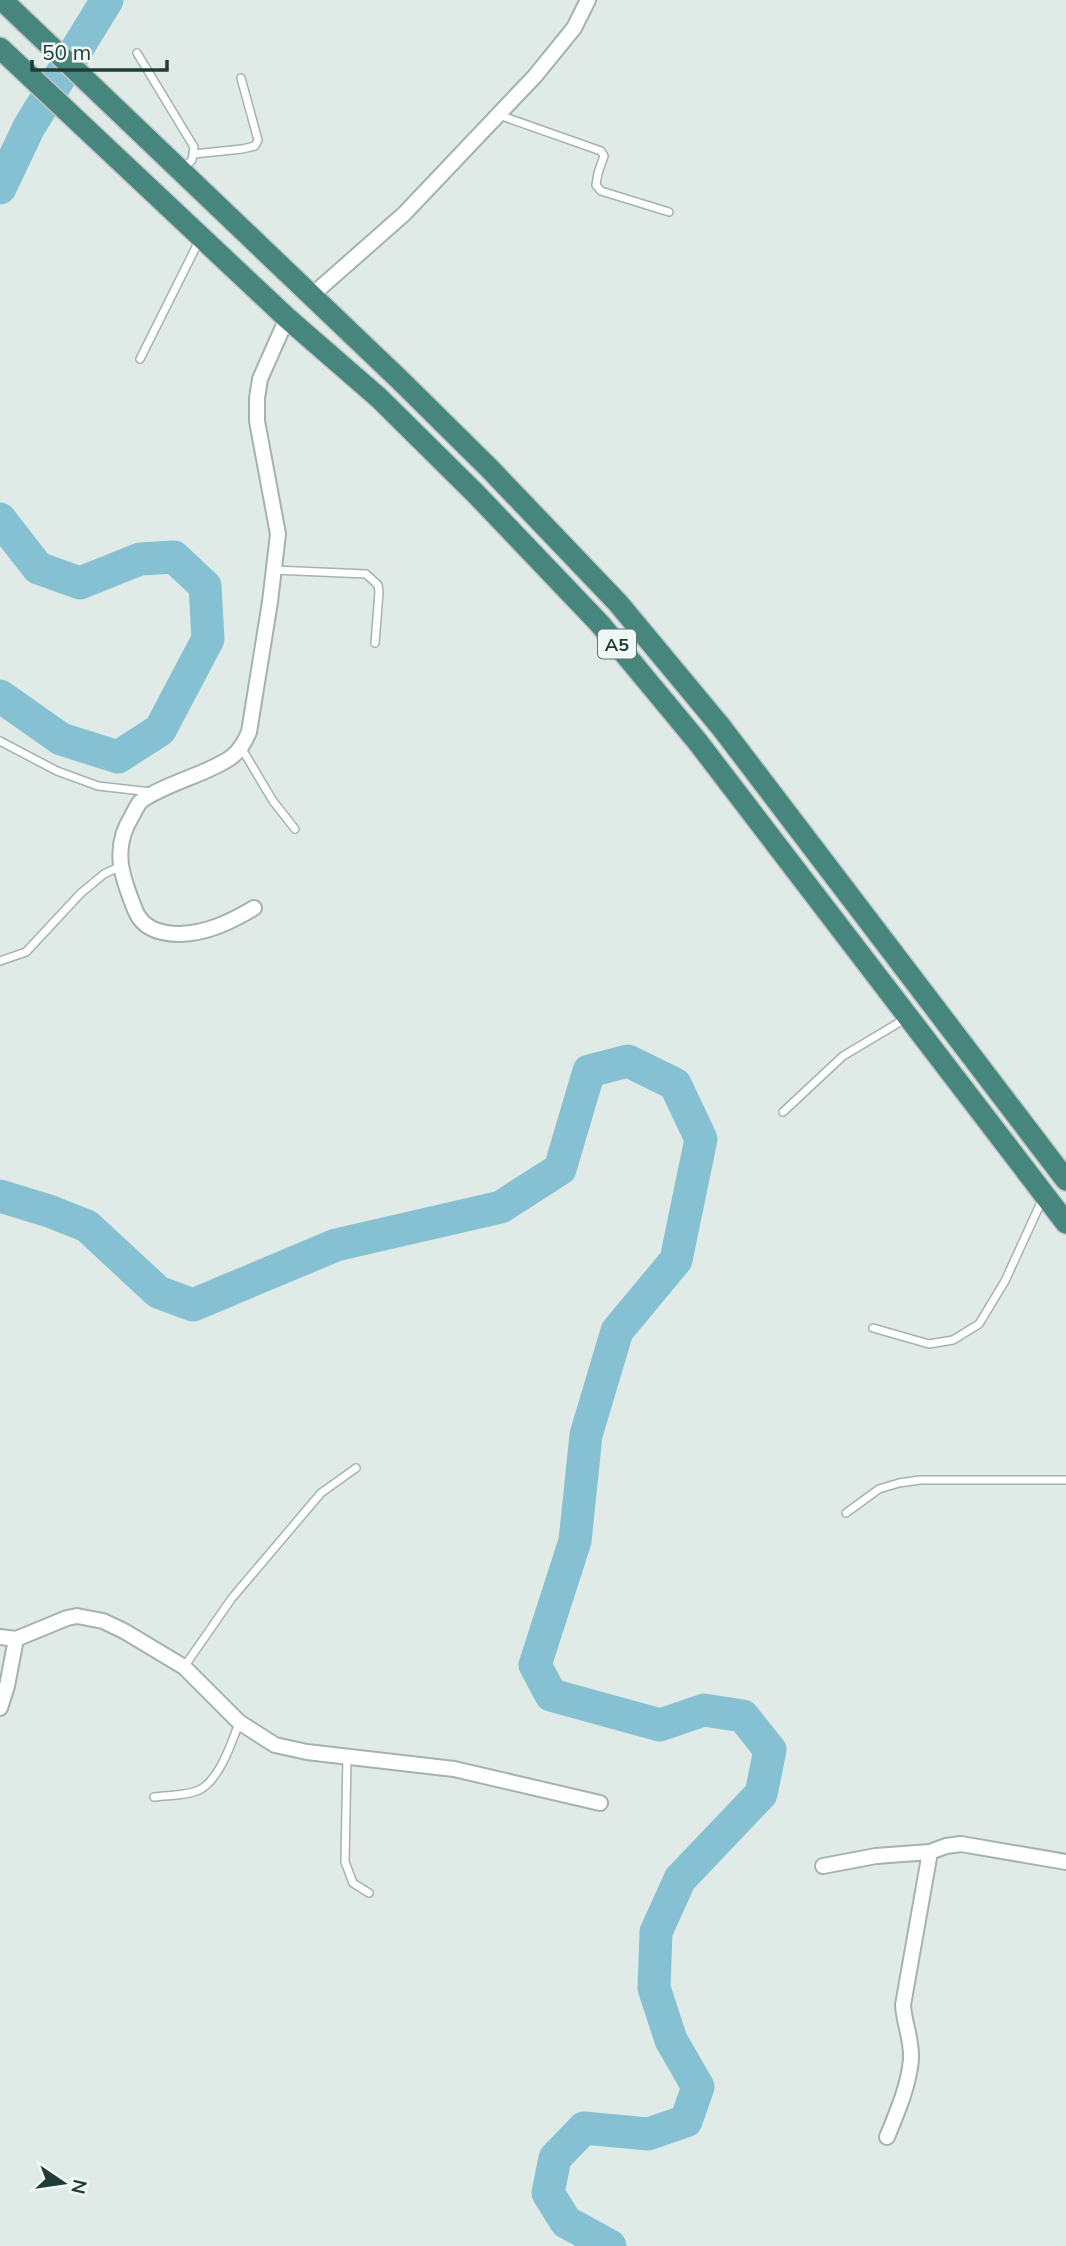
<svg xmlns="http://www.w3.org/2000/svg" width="1066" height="2246" font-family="Mulish,sans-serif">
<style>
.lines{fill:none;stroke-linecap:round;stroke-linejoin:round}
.river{stroke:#85c0d3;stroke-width:33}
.service-casing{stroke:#a3b3af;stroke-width:10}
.minor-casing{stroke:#a3b3af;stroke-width:18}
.trunk-casing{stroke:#c1c8c7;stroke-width:24}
.service{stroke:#fff;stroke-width:7}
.minor{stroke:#fff;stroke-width:14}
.trunk{stroke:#46867d;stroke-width:21}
.labels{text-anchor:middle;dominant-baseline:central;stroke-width:7;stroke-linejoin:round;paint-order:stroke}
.shield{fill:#f0f8f5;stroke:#5e7470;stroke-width:2}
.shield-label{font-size:18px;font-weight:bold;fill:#203c37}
</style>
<rect width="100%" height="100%" fill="#e0ebe7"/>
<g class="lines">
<g class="river">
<path d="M0 188 29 127 107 0"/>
<path d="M0 519 38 568 80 583 140 559 174 557 205 586 208 639 160 730 118 757 61 739 0 696"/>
<path d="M0 1196 49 1211 87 1226 158 1292 193 1305 336 1245 501 1207 560 1169 589 1071 628 1061 675 1084 701 1139 676 1260 617 1331 586 1435 575 1541 535 1665 551 1695 660 1725 704 1710 743 1716 770 1750 761 1794 680 1879 656 1932 654 1988 671 2040 698 2087 686 2121 648 2134 584 2128 555 2158 548 2193 566 2222 610 2246"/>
</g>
<g class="service-casing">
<g id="service">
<path d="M137 53 194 147 192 160 182 170"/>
<path d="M499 115 601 151 604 156 598 173 596 185 601 191 669 212"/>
<path d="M194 154 242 149 255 146 258 140 241 78"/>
<path d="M140 359 199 241"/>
<path d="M274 570 366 574 378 585 379 592 375 643"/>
<path d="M0 741 57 771 98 786 151 792"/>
<path d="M242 749 273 801 295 829"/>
<path d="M0 961 26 952 81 893 104 874 121 866"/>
<path d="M783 1112 843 1056 905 1019"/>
<path d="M873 1328 929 1344 953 1340 979 1324 1005 1281 1043 1198"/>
<path d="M846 1513 879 1489 899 1483 920 1480H1066"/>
<path d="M184 1667 232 1598 321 1493 356 1468"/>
<path d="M347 1757 345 1862 353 1883 369 1893"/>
<path d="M154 1797C168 1795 187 1796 199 1790 219 1781 232 1742 239 1723"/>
</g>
</g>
<g class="minor-casing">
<g id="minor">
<path d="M311 296 404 214 535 76 574 28 588 0"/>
<path d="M254 908C230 922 208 933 180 934 162 934 144 930 136 912 122 878 111 849 132 816 134 812 137 806 140 802 152 791 187 779 203 772 227 761 238 758 249 732L270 602 278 534 257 421V398L260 379 287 318"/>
<path d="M0 1637 16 1639 67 1618 77 1616 103 1621 124 1631 184 1667 239 1722 275 1745 307 1752 454 1769 600 1803"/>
<path d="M0 1708 7 1686 16 1639"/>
<path d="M823 1866 876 1856 930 1852 946 1846 961 1844 1066 1862"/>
<path d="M887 2137C897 2113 909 2085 911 2059 912 2040 904 2023 903 2005L930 1852"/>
</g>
</g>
<g class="trunk-casing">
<g id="trunk">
<path d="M2 0 401 381 490 469 618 603 721 727 1066 1180"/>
<path d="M0 48 287 318 379 398 476 494 600 624 697 741 1066 1223"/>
</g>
</g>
<use href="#service" class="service"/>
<use href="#minor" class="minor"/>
<use href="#trunk" class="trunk"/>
</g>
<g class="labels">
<rect class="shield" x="598" y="629.5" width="38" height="29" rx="5"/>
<g class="shield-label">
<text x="617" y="644">A5</text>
</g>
</g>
<g transform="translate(63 2183) rotate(103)" stroke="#f0f8f5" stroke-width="5" paint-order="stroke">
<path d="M0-5L12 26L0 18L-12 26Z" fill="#203c37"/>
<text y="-10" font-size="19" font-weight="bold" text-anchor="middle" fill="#203c37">N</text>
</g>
<path d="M32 60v10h135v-10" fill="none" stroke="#203c37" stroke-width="3.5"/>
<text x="42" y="60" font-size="21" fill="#203c37" stroke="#f0f8f5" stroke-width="5" paint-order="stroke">50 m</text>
</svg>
